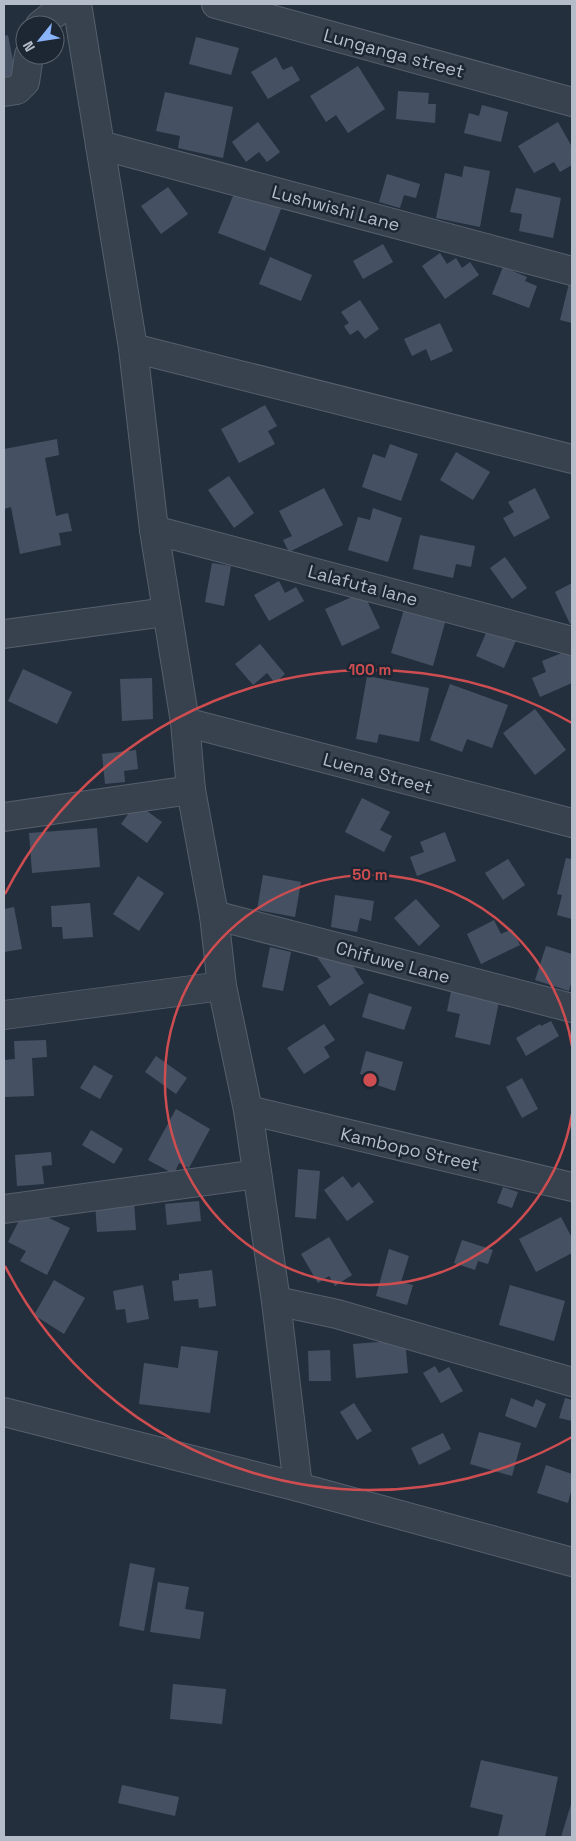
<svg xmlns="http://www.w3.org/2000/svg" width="576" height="1841" font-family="'Space Grotesk',sans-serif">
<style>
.building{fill:#455162}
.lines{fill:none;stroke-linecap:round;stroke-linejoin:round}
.street-casing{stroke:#565f6c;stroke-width:30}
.street{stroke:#38414e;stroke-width:28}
.ring{fill:none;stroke:#ce4d50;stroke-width:2.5}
.labels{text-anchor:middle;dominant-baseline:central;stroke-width:5;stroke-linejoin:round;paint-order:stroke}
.street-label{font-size:18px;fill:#b4bcc9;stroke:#1d2633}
.centre{fill:#ce4d50;stroke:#1d2633;stroke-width:2.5}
.ring-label{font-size:15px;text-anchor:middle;font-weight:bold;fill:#ce4d50;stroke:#1d2633;stroke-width:5;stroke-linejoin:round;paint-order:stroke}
</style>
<rect width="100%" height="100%" fill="#242f3e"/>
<g class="building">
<path d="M8 35 17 80 4 83V36Z"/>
<path d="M196 37 239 48 231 75 189 64Z"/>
<path d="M276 57 283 70 292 66 300 80 268 99 251 72Z"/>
<path d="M358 66 385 109 348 133 336 115 326 122 310 96Z"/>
<path d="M398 91 429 93 428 104H436L435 123 396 119Z"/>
<path d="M165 92 233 107 223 158 178 148 180 136 156 131Z"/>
<path d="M482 105 508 112 501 142 464 133 469 113 479 116Z"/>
<path d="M258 122 280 152 267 162 259 152 246 162 232 142Z"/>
<path d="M558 122 572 147V165L560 172 554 162 534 173 518 146Z"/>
<path d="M464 166 490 171 480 227 436 218 445 173 462 177Z"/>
<path d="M387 174 420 184 416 198 404 195 400 208 379 202Z"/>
<path d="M168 187 188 214 161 234 141 206Z"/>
<path d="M516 188 561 198 553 238 519 231 522 214 510 212Z"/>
<path d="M235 191 281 209 265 251 218 233Z"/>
<path d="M383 244 393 262 363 279 353 261Z"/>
<path d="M440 253 447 264 456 258 462 268 470 262 479 275 445 299 422 266Z"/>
<path d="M270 257 312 275 301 301 259 284Z"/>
<path d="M503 267 527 277 525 281 537 286 529 308 492 294Z"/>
<path d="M570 279 572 280V323L560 320Z"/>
<path d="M360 300 379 329 365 339 358 330 350 335 344 326 349 323 341 312Z"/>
<path d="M440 323 453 351 431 361 426 349 412 356 404 339Z"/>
<path d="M265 405 277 426 268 431 275 444 239 463 221 429Z"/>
<path d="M57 439 59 455 45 458 56 516 68 513 72 531 59 533 61 545 20 554 11 507 4 509V449Z"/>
<path d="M390 444 418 454 401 501 362 487 373 454 385 458Z"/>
<path d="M456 452 490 472 473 500 440 480Z"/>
<path d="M229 476 254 513 234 528 208 490Z"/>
<path d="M324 488 343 525 289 552 283 540 292 536 279 511Z"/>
<path d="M535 488 550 518 514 537 503 518 514 512 508 502Z"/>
<path d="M373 508 402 518 388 562 348 550 358 517 370 520Z"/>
<path d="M420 535 475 546 471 567 456 564 453 578 413 569Z"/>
<path d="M505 557 527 588 512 599 490 568Z"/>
<path d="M212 563 231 566 224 606 205 602Z"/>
<path d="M279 581 285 593 296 587 304 601 269 621 254 595Z"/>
<path d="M572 583V623L570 624 555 592Z"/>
<path d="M363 592 380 628 342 646 325 609Z"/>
<path d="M405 606 446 619 433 666 391 653Z"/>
<path d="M490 624 518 636 504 668 476 656Z"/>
<path d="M260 644 285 674 275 683 267 673 253 685 235 664Z"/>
<path d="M569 650 572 660V683L540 697 532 678 546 672 542 661Z"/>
<path d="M23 669 72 692 57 724 8 701Z"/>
<path d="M367 676 429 688 419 742 379 734 377 743 356 739Z"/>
<path d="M152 678 153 719 122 721 120 679Z"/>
<path d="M450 684 508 705 492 748 467 739 462 752 430 740Z"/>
<path d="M535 709 566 750 535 775 503 733Z"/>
<path d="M136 750 138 769 124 771 125 782 105 784 102 754Z"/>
<path d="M362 798 390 812 380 830 392 836 384 852 345 832Z"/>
<path d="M136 803 162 822 147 843 121 824Z"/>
<path d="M97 828 100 867 32 873 29 833Z"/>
<path d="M445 832 456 861 417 876 410 857 424 852 420 842Z"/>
<path d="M566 858 572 859V919L557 915 562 895 557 894Z"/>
<path d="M508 859 525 885 503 900 485 873Z"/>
<path d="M263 875 301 882 295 917 257 910Z"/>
<path d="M138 876 164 893 139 931 113 914Z"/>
<path d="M335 895 374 901 371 921 360 918 357 932 331 927Z"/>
<path d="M416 899 440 926 419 946 394 918Z"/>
<path d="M90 903 93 937 63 939 62 927H52L51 906Z"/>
<path d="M14 907 22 949 4 952V909Z"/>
<path d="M494 920 501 934 512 929 520 945 481 964 467 934Z"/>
<path d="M338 943 364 983 330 1006 317 986 331 977 317 957Z"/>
<path d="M546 946 572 954V980L569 991 535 980Z"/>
<path d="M270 947 291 952 283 991 262 987Z"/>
<path d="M452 986 500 997 490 1045 455 1037 460 1014 447 1011Z"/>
<path d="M369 993 412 1007 404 1030 362 1017Z"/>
<path d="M551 1021 559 1036 526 1056 516 1038 540 1024 541 1026Z"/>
<path d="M324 1024 335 1040 324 1047 330 1057 304 1074 287 1048Z"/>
<path d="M46 1040 47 1057 32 1058 34 1096 4 1097V1060L15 1059 14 1041Z"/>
<path d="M366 1051 403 1062 395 1091 377 1085 379 1079 360 1074Z"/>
<path d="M156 1056 187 1078 176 1094 145 1072Z"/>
<path d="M94 1065 113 1076 100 1099 80 1088Z"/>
<path d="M522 1078 538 1109 522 1118 506 1087Z"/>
<path d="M176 1109 210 1129 189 1168 179 1163 174 1174 148 1160Z"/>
<path d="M91 1130 123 1149 114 1164 82 1145Z"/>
<path d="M51 1152 52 1165 42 1166 44 1184 17 1186 15 1155Z"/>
<path d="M298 1169 320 1171 316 1219 295 1217Z"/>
<path d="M343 1176 352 1188 359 1182 374 1202 347 1221 324 1190Z"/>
<path d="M503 1187 518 1192 512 1208 497 1203Z"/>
<path d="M134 1200 136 1230 97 1232 95 1202Z"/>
<path d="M199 1201 201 1221 167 1225 165 1204Z"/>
<path d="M26 1207 70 1228 47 1275 20 1261 26 1251 8 1242Z"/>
<path d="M561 1217 572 1238V1253L536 1272 519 1239Z"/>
<path d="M329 1237 352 1275 335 1286 329 1276 318 1283 301 1254Z"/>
<path d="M462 1240 493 1250 488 1264 478 1261 475 1270 454 1263Z"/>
<path d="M389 1249 409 1256 401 1282 413 1285 407 1305 376 1296Z"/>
<path d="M212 1270 216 1306 199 1308 198 1299 174 1301 172 1281 179 1280V1274Z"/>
<path d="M54 1280 85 1298 64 1334 34 1315Z"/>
<path d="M143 1285 149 1319 127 1323 125 1309 116 1310 113 1291Z"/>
<path d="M510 1285 565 1301 554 1341 499 1325Z"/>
<path d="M405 1340 408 1373 356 1378 353 1344Z"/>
<path d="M181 1346 218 1351 210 1413 139 1404 144 1363 178 1368Z"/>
<path d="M330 1350 331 1381H309L308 1351Z"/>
<path d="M435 1366 439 1373 449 1367 463 1391 441 1403 423 1373Z"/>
<path d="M511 1398 533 1407 536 1399 546 1404 536 1428 505 1416Z"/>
<path d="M565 1398 572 1400V1421L559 1418Z"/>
<path d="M354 1403 372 1431 357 1440 340 1412Z"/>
<path d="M479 1432 521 1443 512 1476 470 1464Z"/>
<path d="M443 1433 451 1449 419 1465 411 1448Z"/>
<path d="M546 1465 572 1474V1488L568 1503 537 1493Z"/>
<path d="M130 1563 155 1568 144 1631 119 1626Z"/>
<path d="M158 1582 189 1587 185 1609 204 1612 200 1639 150 1632Z"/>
<path d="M173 1684 226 1689 222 1724 170 1719Z"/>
<path d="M481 1760 558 1777 545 1837H498L503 1815 470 1807Z"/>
<path d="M122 1785 179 1797 175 1816 118 1803Z"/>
<path d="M572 1801V1837H561Z"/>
</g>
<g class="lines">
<g class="street-casing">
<g id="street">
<path d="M77 4 133 348 154 530 185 722 191 790 214 915 222 986 248 1110 276 1301 298 1487"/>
<path d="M216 4 572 102"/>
<path d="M40 25 67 4"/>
<path d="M4 92 17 90 25 82 29 55"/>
<path d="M100 145 572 271"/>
<path d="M133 348 572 459"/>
<path d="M154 530 572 641"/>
<path d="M4 634 166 612"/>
<path d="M185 722 572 823"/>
<path d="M4 817 191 790"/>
<path d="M214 915 572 1008"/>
<path d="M4 1015 222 986"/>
<path d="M248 1110 572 1187"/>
<path d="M4 1209 257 1174"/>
<path d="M276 1301 337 1314 572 1382"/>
<path d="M4 1412 298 1487 572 1562"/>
</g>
</g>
<use href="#street" class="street"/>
</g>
<g class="ring">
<path d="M572 1114A205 205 0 1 1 572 1046"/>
<path d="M572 1437A410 410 0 0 1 5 1266M5 894A410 410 0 0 1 572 723"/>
</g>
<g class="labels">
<g class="street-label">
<text transform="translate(394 53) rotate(15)">Lunganga street</text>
<text transform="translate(336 208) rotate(15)">Lushwishi Lane</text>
<text transform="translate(363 585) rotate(15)">Lalafuta lane</text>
<text transform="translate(378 773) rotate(15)">Luena Street</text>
<text transform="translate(393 962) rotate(15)">Chifuwe Lane</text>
<text transform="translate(410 1149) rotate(13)">Kambopo Street</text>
</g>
</g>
<circle cx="370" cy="1080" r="8" class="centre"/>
<g class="ring-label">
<text x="370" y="675">100 m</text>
<text x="370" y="880">50 m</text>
</g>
<rect width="576" height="1841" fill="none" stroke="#b4bcc9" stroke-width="10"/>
<g transform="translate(40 40) rotate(240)"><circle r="24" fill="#1d2633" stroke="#59626f"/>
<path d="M0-4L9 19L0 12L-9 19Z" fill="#8ab4f8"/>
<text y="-8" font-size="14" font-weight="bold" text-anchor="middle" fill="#b4bcc9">N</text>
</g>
</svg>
